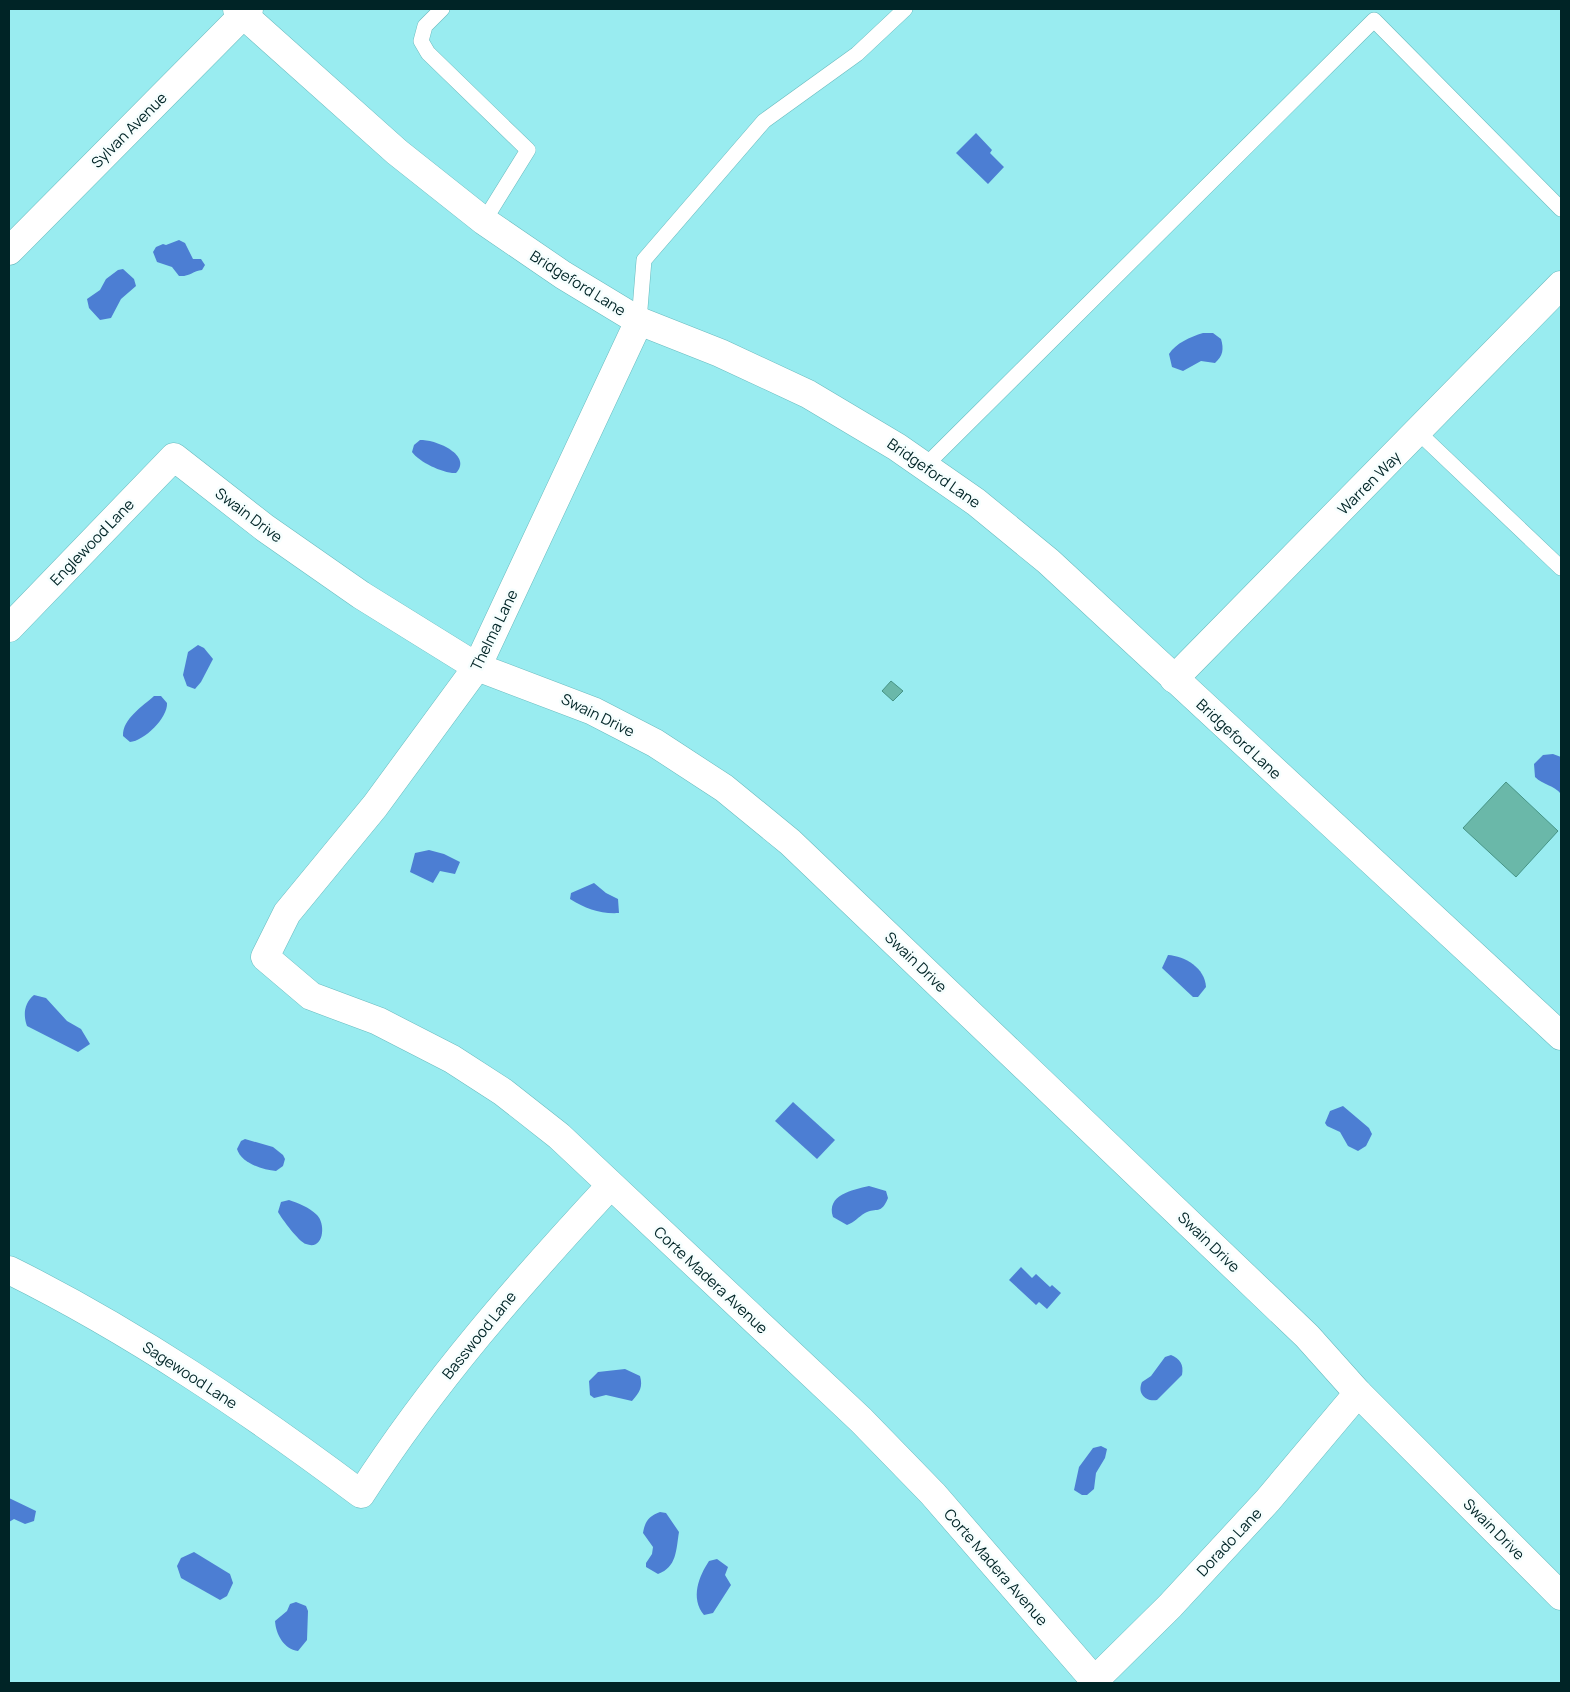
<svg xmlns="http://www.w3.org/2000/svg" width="1570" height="1692" font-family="Manrope,sans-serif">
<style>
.water{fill:#4c7ed3}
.building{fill:#6ab8a9;stroke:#469486}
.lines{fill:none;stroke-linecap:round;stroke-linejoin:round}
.service-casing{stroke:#69bbbf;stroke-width:16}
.minor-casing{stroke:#69bbbf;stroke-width:29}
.secondary-casing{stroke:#69bbbf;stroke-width:29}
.service{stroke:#fff;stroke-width:15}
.minor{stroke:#fff;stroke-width:28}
.secondary{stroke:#fff;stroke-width:28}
.labels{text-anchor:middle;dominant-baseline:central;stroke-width:5;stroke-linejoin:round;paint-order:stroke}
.street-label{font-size:15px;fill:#002426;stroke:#f6fefe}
</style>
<rect width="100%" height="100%" fill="#99ecf0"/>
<g class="water">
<path d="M976 133 992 150 990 153 1004 167 988 184 956 153Z"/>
<path d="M179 240 185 243 193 259H201L205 265 202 270C193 271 189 277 179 276L172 267 157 262 153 252 156 247 163 244 166 245Z"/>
<path d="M123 269 134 279 136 286 121 299 111 318 100 320 89 308 87 299 100 290 106 279 118 270Z"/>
<path d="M1203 333H1213L1221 339C1224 349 1223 356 1215 363L1201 361 1183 371 1172 367 1169 354C1176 343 1190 337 1203 333Z"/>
<path d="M420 440C435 439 473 455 456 473 444 474 419 462 412 452L414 445Z"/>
<path d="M198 645 204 648 213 659 201 682 195 689 187 686 183 675 188 652Z"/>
<path d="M154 696H161L167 703C168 718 144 741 130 742L123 736C122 719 143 706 154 696Z"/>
<path d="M1553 754 1561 757V794C1554 785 1543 785 1535 777L1534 764 1543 755Z"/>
<path d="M429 850 444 854 460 862 455 874 440 871 433 883 410 872 415 853Z"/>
<path d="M594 883 606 893 618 899 619 913C600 914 586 909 570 899L571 893Z"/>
<path d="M1168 955C1185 956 1205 968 1206 987L1198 997H1193L1162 968Z"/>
<path d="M34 995 46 998 67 1021 81 1029 90 1044 78 1052 27 1026C23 1015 24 1003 34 995Z"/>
<path d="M793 1102 835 1140 817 1159 775 1121Z"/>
<path d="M1343 1106 1369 1128 1372 1134 1366 1146 1358 1151 1348 1146 1340 1132 1327 1126 1325 1123 1330 1111Z"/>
<path d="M245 1139 273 1147 283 1155 285 1159 283 1166 276 1171C263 1170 241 1163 237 1149L241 1141Z"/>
<path d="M869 1186 886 1191 888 1198C881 1215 877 1207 865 1213 858 1217 855 1222 847 1225L833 1217C826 1195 852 1190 869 1186Z"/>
<path d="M289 1200C298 1203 309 1207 317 1215 326 1224 324 1251 306 1244 299 1242 282 1219 278 1212L281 1202Z"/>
<path d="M1021 1267 1032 1278 1036 1274 1050 1287 1052 1285 1061 1293 1047 1309 1039 1302 1036 1305 1009 1280Z"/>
<path d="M1171 1355C1180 1359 1184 1364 1182 1375L1157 1400C1145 1402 1137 1393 1142 1382L1151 1376 1165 1357Z"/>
<path d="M625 1369 640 1376C643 1387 640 1392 632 1401L606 1395 594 1398 590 1395 589 1381 598 1372Z"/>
<path d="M1101 1446 1107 1449 1105 1458 1096 1473 1094 1489 1087 1495H1082L1074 1490 1079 1467 1093 1448Z"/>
<path d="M9 1498 36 1511 34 1521 25 1524 14 1519 9 1522Z"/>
<path d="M660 1512 666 1513 679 1532C676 1550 677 1567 658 1574L646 1567V1563L652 1554 653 1547 643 1533C645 1521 649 1516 660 1512Z"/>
<path d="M194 1552 230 1574 233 1583 227 1596 220 1600 181 1578 177 1566 181 1558Z"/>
<path d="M717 1559 728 1567 725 1575 731 1585 713 1613 704 1615C690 1598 699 1576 709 1561Z"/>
<path d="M296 1602 306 1606 308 1611 307 1640 298 1651C284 1649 276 1635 275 1621L287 1611 290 1604Z"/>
</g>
<g class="building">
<path d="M891 681 903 691 893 701 882 691Z"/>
<path d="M1506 782 1558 831 1516 877 1463 828Z"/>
</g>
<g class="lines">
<g class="service-casing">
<g id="service">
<path d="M442 9 425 26 421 41 428 53 528 150 484 221"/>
<path d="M639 321 644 260 764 121 857 54 905 9"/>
<path d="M1418 432 1561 568"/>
<path d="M925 466 1374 20 1561 209"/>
</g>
</g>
<g class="minor-casing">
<g id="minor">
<path d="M237 9 397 152 484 221 563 275 639 321 720 353 808 394 897 447 976 502 1048 561 1561 1036"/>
<path d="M639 321 477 667 375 806 287 913 265 957 311 996 378 1021 452 1059 503 1092 559 1136 861 1420 933 1494 1095 1681"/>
<path d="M9 628 174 457 265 528 361 595 477 667 593 711 655 743 724 788 790 842 1307 1336 1358 1393 1561 1596"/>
<path d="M1174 679 1561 285"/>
<path d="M9 1270C134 1332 250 1411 361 1494 433 1382 520 1283 610 1186"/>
<path d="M1092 1683 1170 1606 1268 1500 1358 1393"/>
</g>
</g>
<g class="secondary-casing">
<path id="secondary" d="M9 251 249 9"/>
</g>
<use href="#service" class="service"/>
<use href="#minor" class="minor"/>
<use href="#secondary" class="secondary"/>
</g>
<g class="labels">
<g class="street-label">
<text transform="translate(129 130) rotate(-45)">Sylvan Avenue</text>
<text transform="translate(578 283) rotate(32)">Bridgeford Lane</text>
<text transform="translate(934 473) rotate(35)">Bridgeford Lane</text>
<text transform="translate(1369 483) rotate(-45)">Warren Way</text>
<text transform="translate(249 515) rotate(37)">Swain Drive</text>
<text transform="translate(92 542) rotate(-46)">Englewood Lane</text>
<text transform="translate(494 630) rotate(-64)">Thelma Lane</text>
<text transform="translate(598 715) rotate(26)">Swain Drive</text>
<text transform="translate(1239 739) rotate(43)">Bridgeford Lane</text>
<text transform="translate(916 962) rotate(44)">Swain Drive</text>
<text transform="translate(1209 1242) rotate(44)">Swain Drive</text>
<text transform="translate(711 1280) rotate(43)">Corte Madera Avenue</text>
<text transform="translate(479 1335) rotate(-51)">Basswood Lane</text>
<text transform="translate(190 1375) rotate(33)">Sagewood Lane</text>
<text transform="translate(1494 1529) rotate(45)">Swain Drive</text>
<text transform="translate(1229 1542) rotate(-47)">Dorado Lane</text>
<text transform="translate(996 1567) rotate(49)">Corte Madera Avenue</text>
</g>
</g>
<rect width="1570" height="1692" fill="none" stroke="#002426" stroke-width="20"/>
</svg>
